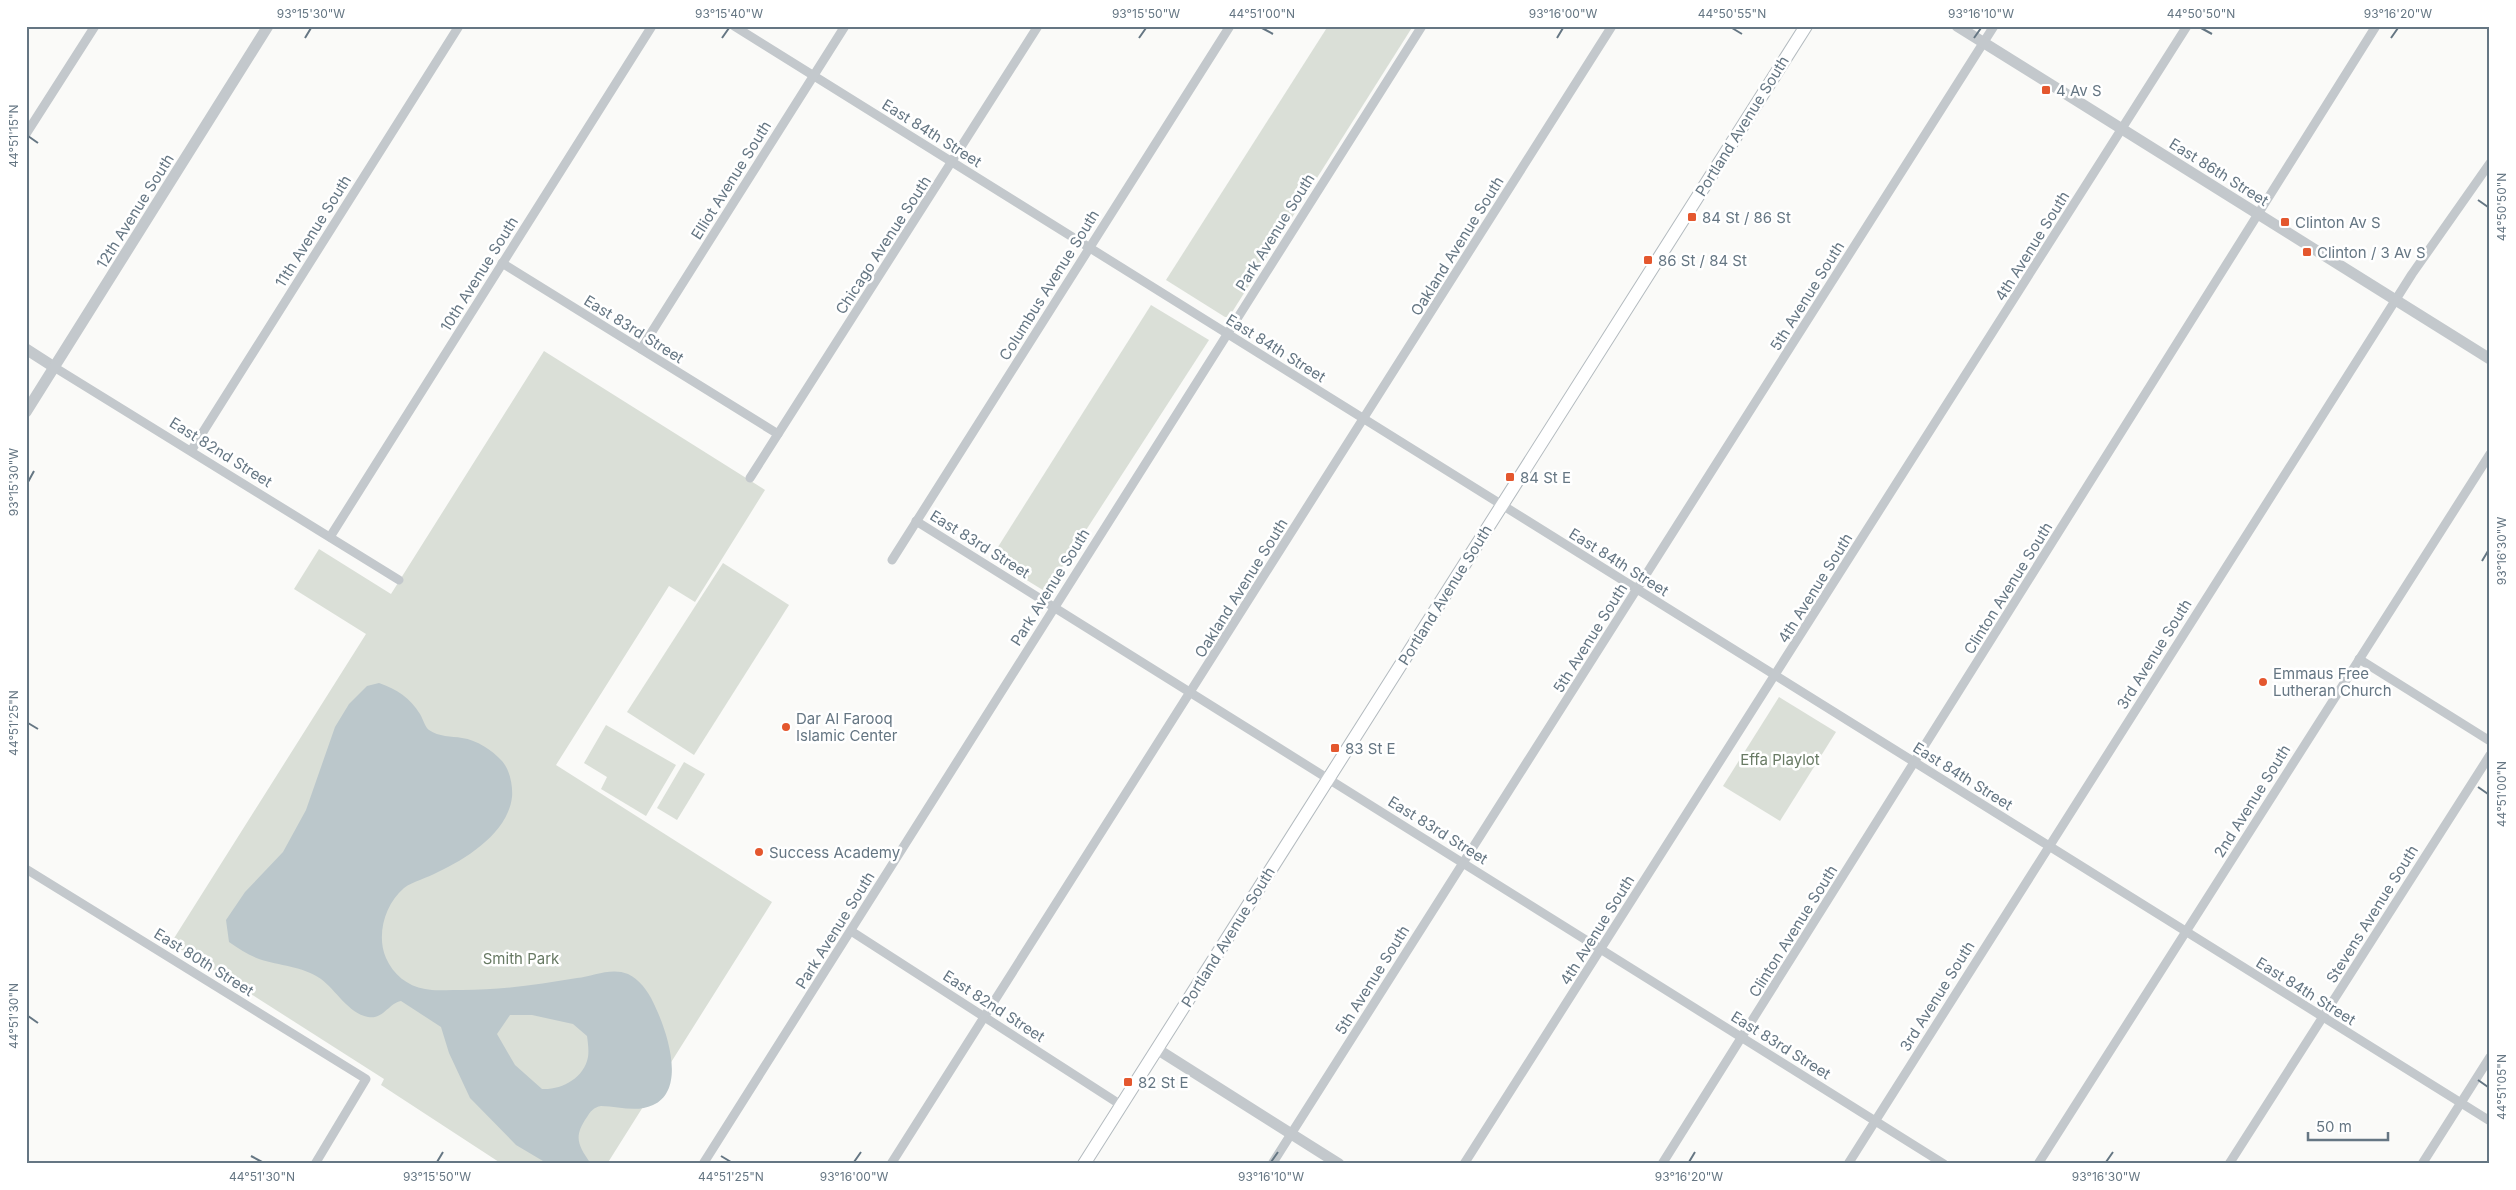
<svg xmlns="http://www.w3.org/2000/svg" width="2516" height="1190" font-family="Inter,sans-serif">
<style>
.green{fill:#dadfd7}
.water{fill:#bbc7cb;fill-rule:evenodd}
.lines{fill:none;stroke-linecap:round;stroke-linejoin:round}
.secondary-casing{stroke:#b3babf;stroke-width:14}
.minor{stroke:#c3c8cc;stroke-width:9}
.tertiary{stroke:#c3c8cc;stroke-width:11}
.secondary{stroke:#fff;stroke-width:12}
.ticks{fill:none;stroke:#657683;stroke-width:2}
.poi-dot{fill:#e4572e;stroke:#fff;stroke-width:2}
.labels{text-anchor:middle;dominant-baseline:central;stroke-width:5;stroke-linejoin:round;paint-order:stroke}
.poi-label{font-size:15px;fill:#657683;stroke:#fff;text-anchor:start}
.street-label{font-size:15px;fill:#657683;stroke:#fff}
.park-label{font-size:15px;fill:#687a64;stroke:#fff}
.neatline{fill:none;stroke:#657683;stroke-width:2}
.ticks-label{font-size:12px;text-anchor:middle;fill:#657683}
</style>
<rect width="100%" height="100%" fill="#fafaf8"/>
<g class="green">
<path d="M1328 26H1413L1229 317H1225L1166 280Z"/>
<path d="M1151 305 1209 340 1046 592 991 558Z"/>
<path d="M544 351 765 490 695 602 669 586 556 765 772 902 607 1164H502L381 1085 384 1079 171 943 366 634 294 589 319 549 391 594Z"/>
<path d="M723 563 789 605 694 755 627 712Z"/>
<path d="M1779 697 1836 732 1780 821 1723 786Z"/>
<path d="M606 725 676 765 646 816 601 789 607 777 584 763Z"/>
<path d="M684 762 705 774 677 820 657 808Z"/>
</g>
<path class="water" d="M379 683C397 689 410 698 420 714 423 719 425 727 429 730 439 737 451 736 462 738 477 740 492 750 502 761 510 770 513 786 512 797 508 832 468 858 438 872 428 878 413 881 404 888 385 904 376 935 386 958 393 974 407 986 425 989 434 991 444 990 453 990 495 991 536 985 577 978 593 976 612 967 628 974 639 979 648 991 653 1002 666 1028 688 1089 653 1105 636 1113 619 1106 601 1106 594 1107 590 1112 587 1117 573 1137 578 1145 591 1164H548L516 1145 470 1098 449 1053 441 1027 401 1001C389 1003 383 1020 368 1017 348 1013 336 990 321 979 303 966 279 966 259 959 248 955 239 949 229 942L226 920 245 892 283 852 306 810 335 727 349 704 367 686ZM510 1015H532L573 1024 587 1036C588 1043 589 1051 588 1057 584 1078 562 1090 542 1089L515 1065 497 1034Z"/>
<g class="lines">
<g class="secondary-casing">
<path id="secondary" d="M1084 1164 1806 26"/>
</g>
<g class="minor">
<path d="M734 26 2490 1121"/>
<path d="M26 134 95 26"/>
<path d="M502 263 778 434"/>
<path d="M641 349 845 26"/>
<path d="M54 367 399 580"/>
<path d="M191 451 459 26"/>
<path d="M750 478 1038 26"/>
<path d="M916 521 1944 1164"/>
<path d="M330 537 652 26"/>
<path d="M892 560 1230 26"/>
<path d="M2359 659 2490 741"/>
<path d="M26 869 366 1079 315 1164"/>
<path d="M851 931 1121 1105"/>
<path d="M703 1164 1422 26"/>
<path d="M891 1164 1612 26"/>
<path d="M1272 1164 1994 26"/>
<path d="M1464 1164 2187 26"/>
<path d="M1662 1164 2376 26"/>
<path d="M1848 1164 2412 274 2490 163"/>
<path d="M2038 1164 2490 454"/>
<path d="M2229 1164 2490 755"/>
<path d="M2422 1164 2490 1057"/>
</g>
<g class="tertiary">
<path d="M1957 26 2490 359"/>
<path d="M26 349 54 367"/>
<path d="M26 412 268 26"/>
<path d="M1157 1049 1339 1164"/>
</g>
<use href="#secondary" class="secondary"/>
</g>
<path class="ticks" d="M1262 28 1273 34M1732 28 1742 34M2201 28 2212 34M305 38 311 28M722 38 729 28M1139 38 1146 28M1557 38 1563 28M1974 38 1981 28M2391 38 2398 28M28 136 38 143M2478 200 2488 207M28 482 34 471M2482 561 2488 551M28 723 38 729M2478 787 2488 794M28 1016 38 1023M2478 1080 2488 1087M251 1156 262 1162M721 1156 731 1162M437 1162 443 1152M854 1162 861 1152M1271 1162 1278 1152M1689 1162 1695 1152M2106 1162 2113 1152"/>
<g class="poi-dot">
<rect x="2041" y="85" width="10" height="10" rx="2.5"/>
<rect x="1687" y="212" width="10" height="10" rx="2.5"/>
<rect x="2280" y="217" width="10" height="10" rx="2.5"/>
<rect x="2302" y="247" width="10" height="10" rx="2.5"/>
<rect x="1643" y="255" width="10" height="10" rx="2.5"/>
<rect x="1505" y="472" width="10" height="10" rx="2.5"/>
<circle cx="2263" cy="682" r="5"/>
<circle cx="786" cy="727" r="5"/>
<rect x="1330" y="743" width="10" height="10" rx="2.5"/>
<circle cx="759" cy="852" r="5"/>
<rect x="1123" y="1077" width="10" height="10" rx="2.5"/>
</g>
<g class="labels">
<g class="poi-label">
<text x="2056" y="90">4 Av S</text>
<text x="1702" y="217">84 St / 86 St</text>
<text x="2295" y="222">Clinton Av S</text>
<text x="2317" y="252">Clinton / 3 Av S</text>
<text x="1658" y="260">86 St / 84 St</text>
<text x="1520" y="477">84 St E</text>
<text x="2273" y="673">Emmaus Free<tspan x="2273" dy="17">Lutheran Church</tspan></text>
<text x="796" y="718">Dar Al Farooq<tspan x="796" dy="17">Islamic Center</tspan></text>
<text x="1345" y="748">83 St E</text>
<text x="769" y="852">Success Academy</text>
<text x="1138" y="1082">82 St E</text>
</g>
<g class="street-label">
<text transform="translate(1742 126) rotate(-58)">Portland Avenue South</text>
<text transform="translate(932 133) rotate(32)">East 84th Street</text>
<text transform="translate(2219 172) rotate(32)">East 86th Street</text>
<text transform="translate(731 180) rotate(-58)">Elliot Avenue South</text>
<text transform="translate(135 211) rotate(-58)">12th Avenue South</text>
<text transform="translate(313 231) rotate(-58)">11th Avenue South</text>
<text transform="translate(1275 232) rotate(-58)">Park Avenue South</text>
<text transform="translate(883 245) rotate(-57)">Chicago Avenue South</text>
<text transform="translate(1457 246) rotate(-58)">Oakland Avenue South</text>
<text transform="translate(2032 246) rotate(-58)">4th Avenue South</text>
<text transform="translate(479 274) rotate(-58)">10th Avenue South</text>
<text transform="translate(1049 285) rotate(-58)">Columbus Avenue South</text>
<text transform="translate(1807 296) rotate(-58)">5th Avenue South</text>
<text transform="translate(634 329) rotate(32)">East 83rd Street</text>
<text transform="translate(1276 348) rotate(32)">East 84th Street</text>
<text transform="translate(221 452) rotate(32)">East 82nd Street</text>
<text transform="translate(980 544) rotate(32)">East 83rd Street</text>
<text transform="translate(1619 562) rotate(32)">East 84th Street</text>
<text transform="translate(1050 587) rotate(-58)">Park Avenue South</text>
<text transform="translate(1241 588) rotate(-58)">Oakland Avenue South</text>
<text transform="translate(1815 588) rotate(-58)">4th Avenue South</text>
<text transform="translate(2008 588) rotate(-58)">Clinton Avenue South</text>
<text transform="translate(1445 595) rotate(-58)">Portland Avenue South</text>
<text transform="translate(1590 638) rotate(-58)">5th Avenue South</text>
<text transform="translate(2154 654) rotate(-58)">3rd Avenue South</text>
<text transform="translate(1963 776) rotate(32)">East 84th Street</text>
<text transform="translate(2252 801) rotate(-58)">2nd Avenue South</text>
<text transform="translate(1438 830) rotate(32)">East 83rd Street</text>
<text transform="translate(2372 914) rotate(-58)">Stevens Avenue South</text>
<text transform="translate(835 930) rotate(-58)">Park Avenue South</text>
<text transform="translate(1597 930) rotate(-58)">4th Avenue South</text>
<text transform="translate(1793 931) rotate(-58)">Clinton Avenue South</text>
<text transform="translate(1228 937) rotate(-58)">Portland Avenue South</text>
<text transform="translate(204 962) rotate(32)">East 80th Street</text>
<text transform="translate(1372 980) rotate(-58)">5th Avenue South</text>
<text transform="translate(2306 991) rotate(32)">East 84th Street</text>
<text transform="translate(1937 996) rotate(-58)">3rd Avenue South</text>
<text transform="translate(994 1006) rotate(33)">East 82nd Street</text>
<text transform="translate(1781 1045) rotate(32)">East 83rd Street</text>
</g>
<g class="park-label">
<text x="1780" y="759">Effa Playlot</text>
<text x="521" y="958">Smith Park</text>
</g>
</g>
<rect width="2516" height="1190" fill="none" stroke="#ffffff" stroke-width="55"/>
<path d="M2308 1132v8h80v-8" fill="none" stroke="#657683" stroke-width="2.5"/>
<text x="2316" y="1132" font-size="15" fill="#657683" stroke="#ffffff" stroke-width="4" paint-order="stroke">50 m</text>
<rect x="28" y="28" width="2460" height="1134" class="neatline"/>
<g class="ticks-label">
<text x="311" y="18">93°15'30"W</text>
<text x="729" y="18">93°15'40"W</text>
<text x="1146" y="18">93°15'50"W</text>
<text x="1262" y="18">44°51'00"N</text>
<text x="1563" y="18">93°16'00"W</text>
<text x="1732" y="18">44°50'55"N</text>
<text x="1981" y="18">93°16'10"W</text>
<text x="2201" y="18">44°50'50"N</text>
<text x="2398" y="18">93°16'20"W</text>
<text transform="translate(14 136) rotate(-90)" y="4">44°51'15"N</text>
<text transform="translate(2502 207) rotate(-90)" y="4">44°50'50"N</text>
<text transform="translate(14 482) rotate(-90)" y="4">93°15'30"W</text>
<text transform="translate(2502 551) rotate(-90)" y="4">93°16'30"W</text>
<text transform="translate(14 723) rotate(-90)" y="4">44°51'25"N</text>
<text transform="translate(2502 794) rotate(-90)" y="4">44°51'00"N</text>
<text transform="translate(14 1016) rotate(-90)" y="4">44°51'30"N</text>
<text transform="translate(2502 1087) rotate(-90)" y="4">44°51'05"N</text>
<text x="262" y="1181">44°51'30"N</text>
<text x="437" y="1181">93°15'50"W</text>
<text x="731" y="1181">44°51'25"N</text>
<text x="854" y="1181">93°16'00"W</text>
<text x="1271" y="1181">93°16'10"W</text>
<text x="1689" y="1181">93°16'20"W</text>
<text x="2106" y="1181">93°16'30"W</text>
</g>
</svg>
